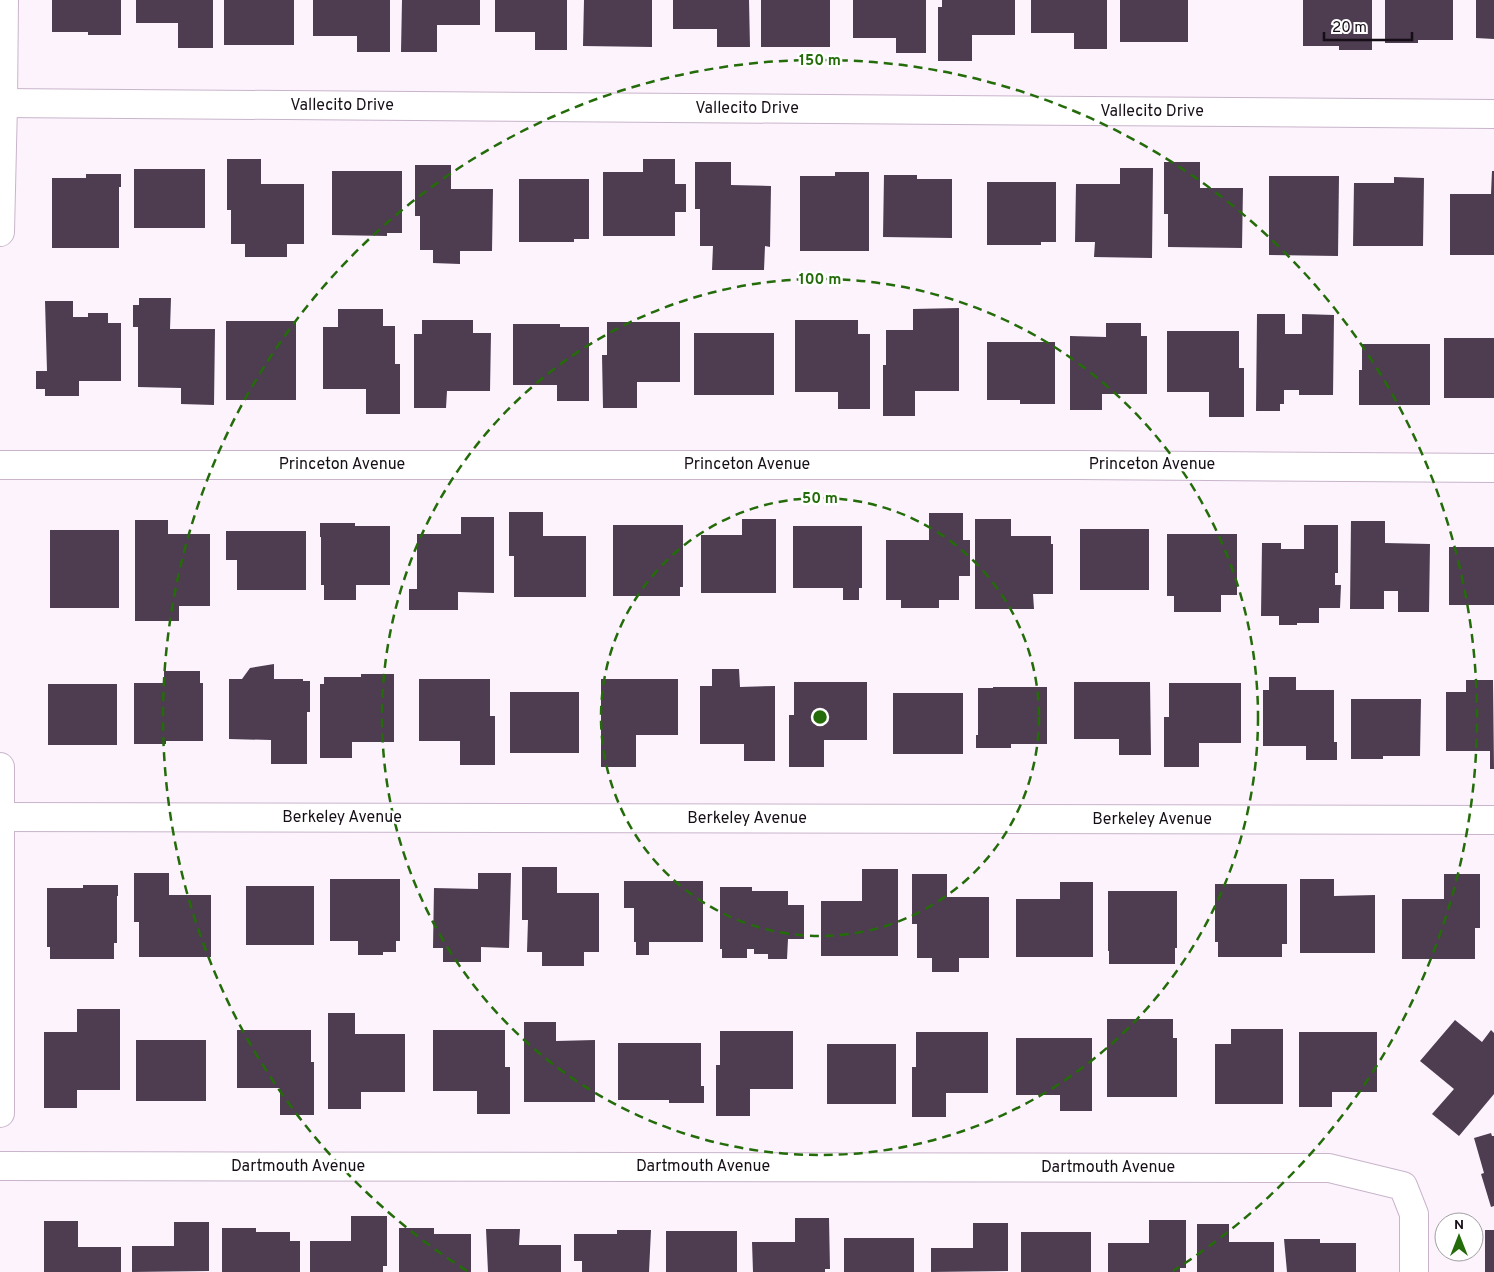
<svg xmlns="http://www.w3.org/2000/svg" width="1494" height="1272" font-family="Overpass,sans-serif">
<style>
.building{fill:#4e3c50}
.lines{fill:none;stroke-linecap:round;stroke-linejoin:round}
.street-casing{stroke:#c9b4cb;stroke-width:30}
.street{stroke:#fff;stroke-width:28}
.ring{fill:none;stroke:#246c0a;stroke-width:2.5;stroke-dasharray:9 6}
.labels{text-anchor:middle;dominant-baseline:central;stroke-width:5;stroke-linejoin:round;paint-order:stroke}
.street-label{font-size:16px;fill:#160e16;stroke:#fff}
.centre{fill:#246c0a;stroke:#fff;stroke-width:2.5}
.ring-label{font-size:15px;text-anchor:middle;font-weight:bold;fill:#246c0a;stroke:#fff;stroke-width:5;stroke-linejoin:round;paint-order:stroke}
</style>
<rect width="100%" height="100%" fill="#fcf3fd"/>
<g class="building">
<path d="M52 0H121V35H88V32H52Z"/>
<path d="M136 0H213V48H178V23H136Z"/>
<rect x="224" y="0" width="70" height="45"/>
<path d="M313 0H390V52H357V36H313Z"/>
<path d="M402 0H480V25H437V52H401Z"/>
<path d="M495 0H567V50H535V32H495Z"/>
<path d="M584 0H652V47L583 46Z"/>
<path d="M673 0H749L750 47H717V29H673Z"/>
<rect x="761" y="0" width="69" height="47"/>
<path d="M853 0H926V53H896V38H853Z"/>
<path d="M942 0H1015V35H972V61H938V7H942Z"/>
<path d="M1031 0H1107V49H1074V33H1031Z"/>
<rect x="1120" y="0" width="68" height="42"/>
<path d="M1303 0H1372V50H1339V46H1303Z"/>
<path d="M1385 0H1453V40H1418V43H1385Z"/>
<path d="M1476 0H1494V39L1476 38Z"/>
<path d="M227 159H261V184H304V244H287V257H245V244H231V210H227Z"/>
<path d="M643 159H675V184H686V212H675V236H603V172H643Z"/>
<path d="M695 162H731V185L771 186 770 247 765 246 764 270H712L713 246H700V209H695Z"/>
<path d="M1164 162H1200V188H1243L1242 248 1168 247V214H1164Z"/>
<path d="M415 165H451V189H493L492 251H460V264L433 263V250H420V216H415Z"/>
<path d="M1120 168H1153L1152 258 1094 257 1095 242H1075L1076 184H1120Z"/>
<rect x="134" y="169" width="71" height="59"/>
<path d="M332 171H402V233H387V236L332 235Z"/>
<path d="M1492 171H1494V255H1450V194H1491Z"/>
<path d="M835 172H869V251H800V176H835Z"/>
<path d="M86 174H121V187H119V248H52V178H86Z"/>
<path d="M884 175H917V179H952V238L883 237Z"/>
<path d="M1269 176H1339L1338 256 1269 255Z"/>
<path d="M1394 177 1424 178 1423 246H1353L1354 183H1394Z"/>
<path d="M519 179H589V239H574V242H519Z"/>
<path d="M987 182H1056V242H1041V245H987Z"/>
<path d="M139 298H171L170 329H215L214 405 181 404V388L138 387V327H133V305H139Z"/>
<path d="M45 301H73V317H88V313H108V323H121V381H79V396H45V389H36V371H47Z"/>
<path d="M959 308V391H915V416H883V365H886V330H913V309Z"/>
<path d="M338 309H383V326H395V364H400V414H366V389H323V327H338Z"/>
<path d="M1257 314H1285V334H1302V314L1334 315 1333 395H1299V390H1284V404H1280V411H1256Z"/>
<path d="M422 320H473V333H491L490 391H447L446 408H414V334H422Z"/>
<path d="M795 320H858V334H870V409H838V392H795Z"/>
<rect x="226" y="321" width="70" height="79"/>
<path d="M607 322H680V382H637V408H603L602 355H607Z"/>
<path d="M1106 323H1141V336H1147V394H1102V410H1070V336L1106 337Z"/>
<path d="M513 324H560V327H589V401H557V385H513Z"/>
<path d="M1167 331H1239V368H1244V417H1209V392H1167Z"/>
<rect x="694" y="333" width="80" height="62"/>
<rect x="1444" y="338" width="50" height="60"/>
<path d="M987 342H1055V404H1020V400H987Z"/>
<path d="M1362 344H1430V405H1359V370H1362Z"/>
<path d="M509 512H543V536H586V597H514V556H509Z"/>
<path d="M929 513H963V540H970V576H959V600H939V608H901V600H886V540H929Z"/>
<path d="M461 517H494V593L458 592V610H409V589H417V534H461Z"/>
<path d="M742 519H776V593H701V535H742Z"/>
<path d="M975 519H1011V536H1051V544H1053V594H1033L1034 609H975Z"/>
<path d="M135 520H168V534H210V606H179V621H135Z"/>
<path d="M1351 521H1385V543L1430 544 1429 612H1398V591H1384V609H1350Z"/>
<path d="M320 523H355V526H390V585H356V600H324V585H321V537H320Z"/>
<path d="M613 525H683V587H680V596H613Z"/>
<path d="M1304 525H1338V573H1335V585H1341L1340 608H1319V623H1297V625H1279V616H1261L1262 543H1281V549H1304Z"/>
<path d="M793 526H862V588H859V600H843V588H793Z"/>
<rect x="1080" y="529" width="69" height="61"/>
<rect x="50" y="530" width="69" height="78"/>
<path d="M226 531H306V590H237V560H226Z"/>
<path d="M1167 534H1237V595H1221V612H1174V596H1167Z"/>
<rect x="1449" y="547" width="45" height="58"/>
<path d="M274 664V679H303V681H310V712H307V764H271V740L229 739V679H242L250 668Z"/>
<path d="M712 669H739L740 687 775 686V761H744V744H700V686H712Z"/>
<path d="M164 671H200V683H203V741H166V744H134V683H164Z"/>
<path d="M361 674H394V742H352V758H320V684H324V677H361Z"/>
<path d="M1269 677H1296V690H1334V742H1337V760H1306V746H1263V690H1269Z"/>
<path d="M419 679H490V716H495V765H460V741H419Z"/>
<path d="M601 679H678V735H636V767H601Z"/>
<path d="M1466 680H1493L1494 769H1490V751H1446V692H1466Z"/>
<path d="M794 682H867V740H824V767H789V715H794Z"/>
<path d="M1074 682H1150L1151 755H1119V739H1074Z"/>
<path d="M1169 683H1241V743H1199V767H1164V717H1169Z"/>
<rect x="48" y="684" width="69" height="61"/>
<path d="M993 687H1047V744H1011V748H976V735H978V688H993Z"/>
<rect x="510" y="692" width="69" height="61"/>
<rect x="893" y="693" width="70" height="61"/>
<path d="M1351 699H1421L1420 756H1383V759H1351Z"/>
<path d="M522 867H557V893H599V952H584V966H542V952H527L528 920H522Z"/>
<path d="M862 869H898V956H821V901H862Z"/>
<path d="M134 873H169V895H211V957H139V922H134Z"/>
<path d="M478 873H511L509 948 481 947V962H443V948H433L434 888 478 889Z"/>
<path d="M912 874H947V897H989V958H959V972H932V958H917V924H912Z"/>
<path d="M1444 874H1480V928H1475V959H1402V899H1444Z"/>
<path d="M330 879H400V941H396V952H383V955H358V941H330Z"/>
<path d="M1300 879H1334V896L1375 895V953H1300Z"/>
<path d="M624 881H703V942H649V955H636V942H634V908H624Z"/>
<path d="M1060 882H1093V957H1016V899H1060Z"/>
<path d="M1215 884H1287V944H1282V957H1218V942H1215Z"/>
<path d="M83 885H118V896H117V943H114V959H50V947H47V888H83Z"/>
<rect x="246" y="886" width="68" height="59"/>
<path d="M720 887H752V891H788V905H804V939H788L787 959H768V954H754V949H747V958H722V949H720Z"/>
<path d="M1108 891H1177V948H1175V964H1109V951H1108Z"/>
<path d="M77 1009H120V1090H77V1108H44V1032H77Z"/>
<path d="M328 1013H355V1034H405V1092H361V1109H328Z"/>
<path d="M1107 1019H1173V1038H1177V1097H1107Z"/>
<path d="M1455 1020 1482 1042 1491 1030 1494 1033V1094L1459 1136 1432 1114 1454 1089 1420 1061Z"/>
<path d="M524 1022H556V1041L595 1040V1102H524Z"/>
<path d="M1231 1029H1283V1104H1215V1044H1231Z"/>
<path d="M237 1030H311V1062H314V1115H280V1088H237Z"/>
<path d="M433 1030H505V1067H510V1114H477V1091H433Z"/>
<path d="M720 1031H793V1089H750V1116H716V1065H720Z"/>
<path d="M916 1032H988V1093H946V1117H912V1067H916Z"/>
<path d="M1299 1032H1377V1092H1332V1107H1299Z"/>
<path d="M1016 1038H1092V1111H1060V1095H1016Z"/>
<rect x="136" y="1040" width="70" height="61"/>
<path d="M618 1043H701V1086H704V1103H669V1100H618Z"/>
<rect x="827" y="1044" width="69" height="60"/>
<path d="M1491 1133 1492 1136H1494V1206L1491 1207 1481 1174 1484 1173 1474 1138Z"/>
<path d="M351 1216H387V1266H383V1272H310V1241H351Z"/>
<path d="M795 1218H829L830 1269H825V1272H753L752 1242H795Z"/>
<path d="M1149 1220H1186V1268H1180V1272H1108V1243H1149Z"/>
<path d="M44 1221H78V1247H121V1272H44Z"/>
<path d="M174 1222H209V1271L132 1272V1246H174Z"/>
<path d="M973 1223H1008V1271L931 1272V1248H973Z"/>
<path d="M1197 1224H1229V1242H1274V1272H1197Z"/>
<path d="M222 1228H256V1232H290V1241H300V1272H222Z"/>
<path d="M399 1228H434V1234H471V1272H399Z"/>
<path d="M486 1229H520L519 1245H561V1272H488Z"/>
<path d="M617 1230H651L649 1272H582V1261H574V1234H617Z"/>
<rect x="1485" y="1230" width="9" height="42"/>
<rect x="666" y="1231" width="71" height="41"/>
<rect x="1021" y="1232" width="70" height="40"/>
<rect x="844" y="1238" width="70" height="34"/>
<path d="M1284 1239H1320V1243H1356V1272H1287Z"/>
</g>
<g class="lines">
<g class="street-casing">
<g id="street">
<path d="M0 103 1494 114"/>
<path d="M0 232 3 104 4 0"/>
<path d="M0 465H1079L1494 468"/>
<path d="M0 767V1113"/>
<path d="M0 817 1494 820"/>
<path d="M0 1166 1329 1168 1403 1186 1414 1214V1272"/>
</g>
</g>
<use href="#street" class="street"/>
</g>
<g class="ring">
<circle cx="820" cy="717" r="219"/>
<circle cx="820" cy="717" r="438"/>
<path d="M467 1271A657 657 0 1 1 1173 1271"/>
</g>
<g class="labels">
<g class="street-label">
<text x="342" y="106">Vallecito Drive</text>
<text x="747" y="109">Vallecito Drive</text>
<text x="1152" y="112">Vallecito Drive</text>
<text x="342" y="465">Princeton Avenue</text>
<text x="747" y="465">Princeton Avenue</text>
<text x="1152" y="465">Princeton Avenue</text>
<text x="342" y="818">Berkeley Avenue</text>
<text x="747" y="819">Berkeley Avenue</text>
<text x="1152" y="820">Berkeley Avenue</text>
<text x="298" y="1167">Dartmouth Avenue</text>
<text x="703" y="1167">Dartmouth Avenue</text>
<text x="1108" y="1168">Dartmouth Avenue</text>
</g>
</g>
<circle cx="820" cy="717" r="8" class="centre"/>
<g class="ring-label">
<text x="820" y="65">150 m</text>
<text x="820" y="284">100 m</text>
<text x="820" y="503">50 m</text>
</g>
<g transform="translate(1459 1237)"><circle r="24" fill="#ffffff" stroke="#a29fa2"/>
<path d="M0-4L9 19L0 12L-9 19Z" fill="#246c0a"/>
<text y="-8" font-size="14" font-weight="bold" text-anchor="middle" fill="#160e16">N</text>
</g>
<path d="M1324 32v8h88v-8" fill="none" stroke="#160e16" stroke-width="2.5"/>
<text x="1332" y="32" font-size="15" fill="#160e16" stroke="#ffffff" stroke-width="4" paint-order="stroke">20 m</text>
</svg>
